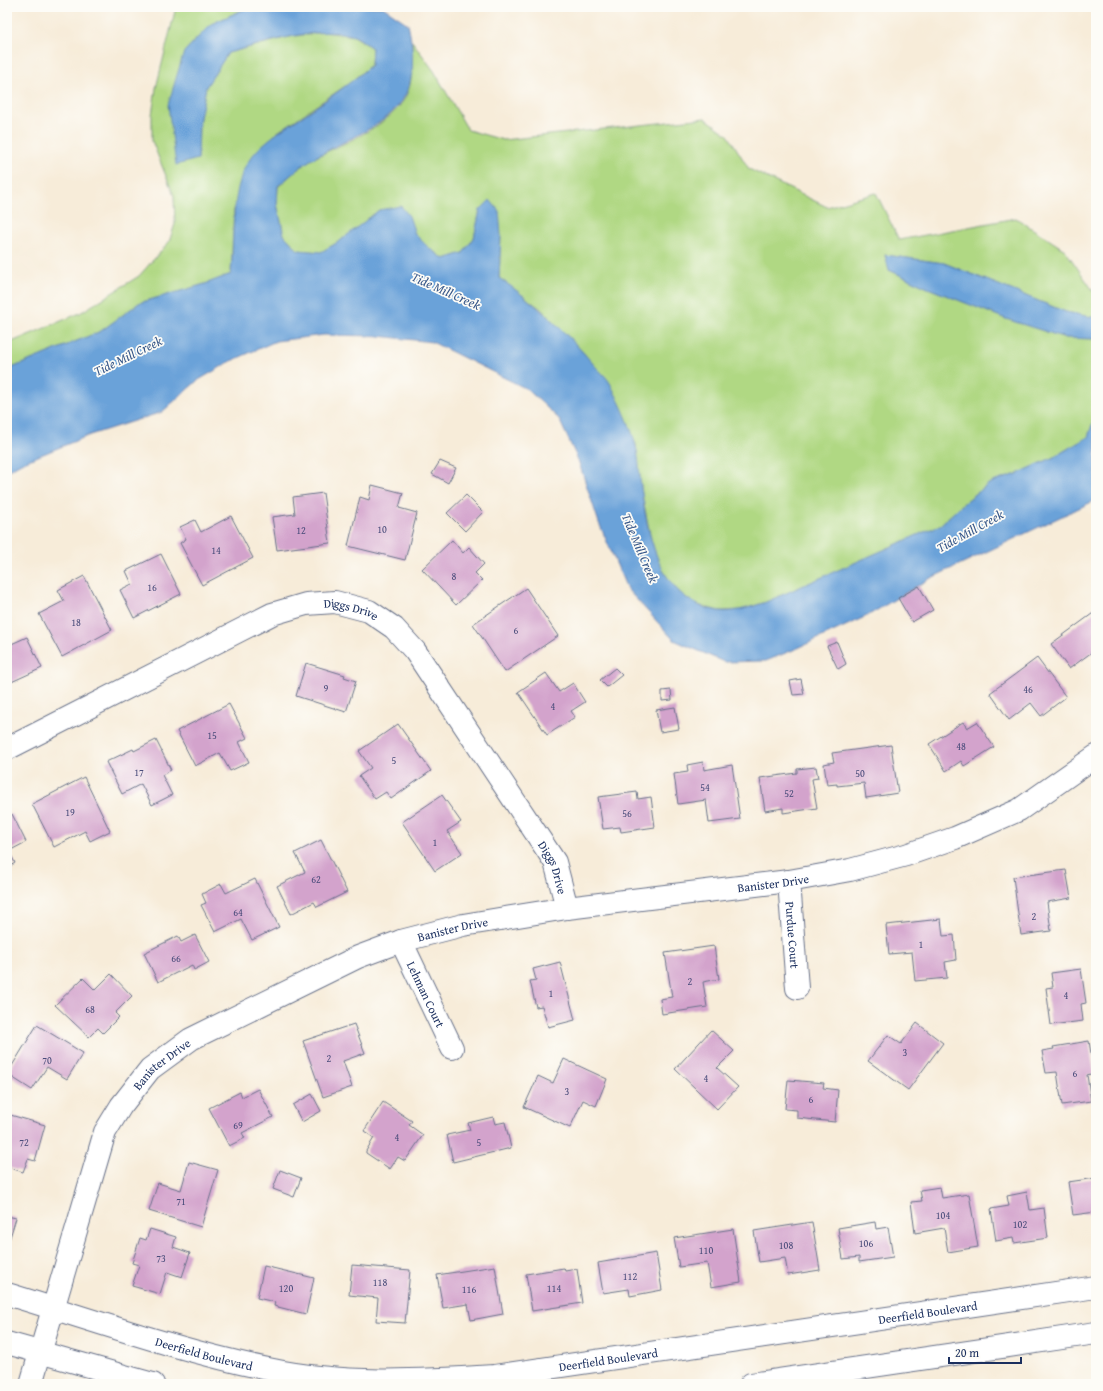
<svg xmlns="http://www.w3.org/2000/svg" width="1103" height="1391" font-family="'Gentium Book Plus',serif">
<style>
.green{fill:#b0d883;stroke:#668470}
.water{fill:#6ba2d9;stroke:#43689c}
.building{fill:#d3a3cc}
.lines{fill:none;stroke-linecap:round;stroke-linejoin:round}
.street-casing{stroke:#687189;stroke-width:24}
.street{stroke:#fff;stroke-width:22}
.labels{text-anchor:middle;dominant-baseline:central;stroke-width:3.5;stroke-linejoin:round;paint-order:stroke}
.number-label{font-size:10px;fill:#494c7a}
.street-label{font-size:12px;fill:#1b2f5e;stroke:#fdfcf7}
.water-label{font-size:13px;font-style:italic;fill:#375789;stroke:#fdfcf7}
</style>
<rect width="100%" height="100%" fill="#fdfcf7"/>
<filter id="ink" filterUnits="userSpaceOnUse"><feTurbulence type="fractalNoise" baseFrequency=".025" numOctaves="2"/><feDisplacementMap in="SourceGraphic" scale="8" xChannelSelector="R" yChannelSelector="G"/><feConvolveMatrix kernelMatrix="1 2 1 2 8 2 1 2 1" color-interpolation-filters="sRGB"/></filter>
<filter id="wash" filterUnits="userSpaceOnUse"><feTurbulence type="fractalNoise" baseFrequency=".012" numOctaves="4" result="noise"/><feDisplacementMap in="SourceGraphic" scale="16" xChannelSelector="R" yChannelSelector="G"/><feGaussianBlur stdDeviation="0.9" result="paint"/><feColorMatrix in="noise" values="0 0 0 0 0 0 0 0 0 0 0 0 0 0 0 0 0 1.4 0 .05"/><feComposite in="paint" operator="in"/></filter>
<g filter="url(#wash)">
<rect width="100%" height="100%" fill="#f7ecd9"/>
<g class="green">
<path d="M176 7H249L211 24 184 52 198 159 199 123 206 87 228 53 289 37 323 32 354 36 372 48 371 65 348 84 276 133 234 206 231 274 205 284 139 303 101 331 7 370V344L80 313 139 276 169 242 175 224 174 196 152 141V115L156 88Z"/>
<path d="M412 41 434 71 468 130 503 140 705 118 728 135 749 169 827 207 876 193 899 240 1016 218 1065 250 1096 295V318L1066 312 944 263 885 255 889 270 928 288 1006 319 1066 338 1096 339V417L1094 419 1088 437 1052 458 1017 474 990 483 965 502 940 525 766 602 741 610 719 611 694 604 672 586 657 559 651 539 642 494 636 444 584 353 541 309 499 278 501 235 480 210 474 238 463 253 444 259 429 248 415 234 409 216 379 210 340 241 321 252 298 250 284 235 277 204 278 187C288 178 298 168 309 161 339 144 387 129 405 98 414 83 412 58 412 41Z"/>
</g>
<g class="water">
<path d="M249 7H383L408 24C429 119 374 122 309 161 298 168 288 178 278 186L277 204 284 235 298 250 321 252 340 241 379 210 401 206 409 216 415 234 429 248 444 259 463 253 474 238 480 210 490 200 499 211 501 235 499 278C535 302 567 333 595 366 601 372 609 379 612 387 621 405 630 423 635 443 640 459 639 477 642 494 649 541 662 603 719 611 735 613 751 607 766 602L940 525 965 502 990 483 1017 474 1052 458 1088 437 1094 419 1096 417V500L929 579 867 616 798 648 766 661 724 662 674 640 627 589 599 523 578 460 559 419 527 389 432 342 379 336 324 335 276 341 231 361 197 381 162 412 90 435 21 463 7 471V370L101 331 139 303 205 284 231 274C234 241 231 208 241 177 250 146 286 128 310 111 331 97 352 82 371 65L372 48C366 44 360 38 354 36 320 24 262 44 228 53L206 87 199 123 198 159 176 165 168 105 184 52 211 24Z"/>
<path d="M885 255 944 263 1066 312 1096 318V339L1066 338 1006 319 928 288 889 270Z"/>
</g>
<g id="blocks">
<g class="building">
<path d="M440 461 456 468 448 483 432 474Z"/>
<path d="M372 485 403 493 399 508 417 513 405 560 348 546 360 497 369 500Z"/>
<path d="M323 493 330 543 277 550 272 517 295 514 293 497Z"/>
<path d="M466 495 483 512 465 531 447 513Z"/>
<path d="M231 516 253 558 202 585 180 543 186 539 180 527 195 520 201 532Z"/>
<path d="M452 540 463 553 469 547 484 564 475 573 482 580 456 605 422 569Z"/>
<path d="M161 554 181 594 134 618 120 590 132 584 126 571Z"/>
<path d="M84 576 112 630 62 657 39 614 64 601 58 590Z"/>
<path d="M919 586 933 610 912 622 898 598Z"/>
<path d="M526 588 558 636 505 672 473 624Z"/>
<path d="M1096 611V657L1092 652 1069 669 1051 644Z"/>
<path d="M27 637 42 668 7 684V646Z"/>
<path d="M837 642 846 664 838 669 827 646Z"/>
<path d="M1037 658 1066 697 1041 716 1031 703 1009 720 990 693Z"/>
<path d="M306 663 345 675 344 677 356 681 346 712 296 696Z"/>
<path d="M615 668 622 675 607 687 600 680Z"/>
<path d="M546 673 559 692 573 683 585 702 571 711 575 717 547 735 518 692Z"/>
<path d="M801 679 804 694 793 695 790 681Z"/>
<path d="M671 690 672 700 662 701V691Z"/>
<path d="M229 704 247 738 239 742 249 762 230 771 220 753 195 766 177 731Z"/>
<path d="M675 707 679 729 660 732 656 710Z"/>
<path d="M963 722 967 728 977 722 994 747 964 766 961 761 946 771 929 744Z"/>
<path d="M398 724 431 771 391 799 386 792 375 799 359 776 371 768 359 751Z"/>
<path d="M156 740 171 770 162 775 172 795 152 805 141 784 122 794 106 762 133 749 134 751Z"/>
<path d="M891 745 898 793 866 798 864 783 837 786V784L827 785 824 764 834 762 832 753Z"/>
<path d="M703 762 704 770 732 765 740 819 709 823 706 800 678 804 674 774 688 772 687 765Z"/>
<path d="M816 767 818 778 812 779 817 808 783 813V808L765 811 760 778 797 773V769Z"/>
<path d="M84 777 110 831 90 841 85 831 54 847 32 804Z"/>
<path d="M637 792 638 799 651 797 655 827 621 832 620 827 603 829 598 797Z"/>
<path d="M442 795 461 822 447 831 462 853 435 871 402 822Z"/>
<path d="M12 814 26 842 9 851 15 863 7 868V816Z"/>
<path d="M321 840 347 892 317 907 314 902 291 914 277 886 305 872 295 853Z"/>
<path d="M1066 870 1071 898 1047 902 1051 931 1021 935 1013 877Z"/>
<path d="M255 879 279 927 252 940 241 919 215 932 201 905 206 903 202 894 221 884 226 893Z"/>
<path d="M941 919 943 936 954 935 956 960 945 962 947 978 915 981 912 952 889 954 886 925Z"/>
<path d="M195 935 209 962 194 970 192 965 158 982 144 953 178 936 181 942Z"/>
<path d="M714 946 719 979 703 982 707 1007 662 1014 660 999 672 997 665 953Z"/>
<path d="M560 962 575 1020 548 1027 542 1006 536 1007 530 981 536 980 533 969Z"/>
<path d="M1081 969 1086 1003 1081 1004 1083 1021 1051 1025 1046 988 1053 987 1051 973Z"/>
<path d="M111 974 132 996 115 1013 119 1017 103 1033 98 1028 89 1037 55 1005 83 978 95 990Z"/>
<path d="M917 1023 943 1043 908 1090 868 1061 888 1035 901 1044Z"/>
<path d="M354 1024 365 1053 343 1061 352 1087 323 1097 303 1041Z"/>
<path d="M37 1025 83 1053 67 1079 47 1067 32 1090 7 1074Z"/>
<path d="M711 1030 734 1051 717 1068 738 1087 717 1109 675 1069Z"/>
<path d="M1089 1041 1094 1073 1087 1075 1091 1101 1062 1105 1057 1072 1046 1073 1042 1051 1054 1049 1053 1047Z"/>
<path d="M564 1059 607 1079 596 1106 583 1100 570 1128 524 1107 538 1076 553 1083Z"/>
<path d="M788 1080 824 1083 823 1088 838 1090 835 1122 797 1118V1110L785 1109Z"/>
<path d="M258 1089 273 1117 242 1133 245 1138 229 1146 209 1108 240 1092 242 1097Z"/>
<path d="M312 1094 321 1111 302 1122 293 1105Z"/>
<path d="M383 1102 412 1121 409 1125 423 1135 405 1161 398 1157 390 1169 366 1153V1151L374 1138 364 1131Z"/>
<path d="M7 1114 45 1125 35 1161 28 1159 23 1172 7 1167Z"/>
<path d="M493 1117 495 1124 505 1122 511 1148 453 1162 447 1135 470 1130 468 1123Z"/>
<path d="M189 1162 218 1170 201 1227 149 1211 158 1183 181 1190Z"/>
<path d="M280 1170 301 1178 294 1197 273 1189Z"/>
<path d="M1096 1178V1212L1073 1215 1068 1182Z"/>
<path d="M940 1187 942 1198 969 1194 978 1247 948 1252 944 1228 915 1233 911 1202 922 1201 920 1190Z"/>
<path d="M1027 1192 1030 1210 1044 1208 1048 1238 1014 1243 1013 1238 996 1241 991 1209 1009 1206 1007 1196Z"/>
<path d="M7 1216 16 1218 7 1247Z"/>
<path d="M812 1222 820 1270 788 1275 785 1258 759 1262 754 1231Z"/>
<path d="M875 1222 876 1229 888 1227 893 1257 859 1262V1257L843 1259 838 1228Z"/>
<path d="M150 1229 176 1237 173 1247 190 1253 182 1277 167 1272 160 1294 132 1286 139 1265 132 1263 140 1238 146 1240Z"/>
<path d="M733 1229 741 1282 711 1287 707 1263 679 1267 674 1238Z"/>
<path d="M656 1253 662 1290 630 1296 629 1289 603 1293 598 1263Z"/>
<path d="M352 1265 410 1270 405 1323 376 1321 378 1298 349 1295Z"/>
<path d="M264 1266 314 1278 306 1314 274 1306 275 1302 257 1298Z"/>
<path d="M495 1266 503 1314 471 1320 468 1304 443 1308 437 1275Z"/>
<path d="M564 1268 565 1271 577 1269 582 1303 532 1311 526 1274Z"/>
</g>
</g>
</g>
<g filter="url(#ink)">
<use href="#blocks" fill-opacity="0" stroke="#687189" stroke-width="1"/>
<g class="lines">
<g class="street-casing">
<g id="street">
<path id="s1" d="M7 749 272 614 306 604 335 602 369 611 394 628 415 651 555 862 567 908"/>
<path id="s2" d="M789 881 797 988"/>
<path id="s3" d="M401 941 452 1048"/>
<path id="s4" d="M7 1294C93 1320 180 1351 268 1369 342 1385 418 1381 494 1376L1096 1287"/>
<path d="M7 1343 153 1384"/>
<path id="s5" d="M31 1384 105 1132 121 1106 150 1069 191 1039 358 957 401 941 463 925 567 908 789 881 850 870 906 855 955 838 1019 810 1096 756"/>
<path d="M751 1384 1096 1333"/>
</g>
</g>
<use href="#street" class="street"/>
</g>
</g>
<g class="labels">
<g class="number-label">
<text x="382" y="529">10</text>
<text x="301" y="530">12</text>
<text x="216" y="550">14</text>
<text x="454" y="576">8</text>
<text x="152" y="587">16</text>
<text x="76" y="622">18</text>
<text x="516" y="630">6</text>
<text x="326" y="688">9</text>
<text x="1028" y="689">46</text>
<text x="553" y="706">4</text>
<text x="212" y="735">15</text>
<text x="961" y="746">48</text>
<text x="394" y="760">5</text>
<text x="139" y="772">17</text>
<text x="860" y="773">50</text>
<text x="705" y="787">54</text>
<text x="789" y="793">52</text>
<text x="70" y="812">19</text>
<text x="627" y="813">56</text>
<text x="435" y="842">1</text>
<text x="316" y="879">62</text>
<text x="238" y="912">64</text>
<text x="1034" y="916">2</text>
<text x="921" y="944">1</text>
<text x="176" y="958">66</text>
<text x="690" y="981">2</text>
<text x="551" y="993">1</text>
<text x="1066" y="995">4</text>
<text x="90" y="1009">68</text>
<text x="905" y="1052">3</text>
<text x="329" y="1058">2</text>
<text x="47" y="1060">70</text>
<text x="1075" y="1073">6</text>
<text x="706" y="1078">4</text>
<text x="567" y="1091">3</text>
<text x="811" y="1099">6</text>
<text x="238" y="1125">69</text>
<text x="397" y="1137">4</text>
<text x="24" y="1142">72</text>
<text x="479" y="1142">5</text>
<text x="181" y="1201">71</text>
<text x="943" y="1215">104</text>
<text x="1020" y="1224">102</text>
<text x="866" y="1243">106</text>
<text x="786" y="1245">108</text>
<text x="706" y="1250">110</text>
<text x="161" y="1258">73</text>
<text x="630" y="1276">112</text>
<text x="380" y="1282">118</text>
<text x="286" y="1288">120</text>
<text x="554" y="1288">114</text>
<text x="469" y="1289">116</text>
</g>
<g class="street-label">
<text stroke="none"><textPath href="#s1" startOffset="379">Diggs Drive</textPath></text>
<text stroke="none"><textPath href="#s1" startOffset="716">Diggs Drive</textPath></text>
<text stroke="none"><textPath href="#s5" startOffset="1000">Banister Drive</textPath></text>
<text stroke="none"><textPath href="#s5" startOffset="676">Banister Drive</textPath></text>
<text stroke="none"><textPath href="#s2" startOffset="54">Purdue Court</textPath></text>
<text stroke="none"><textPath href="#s3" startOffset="59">Lehman Court</textPath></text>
<text stroke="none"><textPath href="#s5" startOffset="352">Banister Drive</textPath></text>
<text stroke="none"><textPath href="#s4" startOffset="937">Deerfield Boulevard</textPath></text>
<text stroke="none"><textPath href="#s4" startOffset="206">Deerfield Boulevard</textPath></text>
<text stroke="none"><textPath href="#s4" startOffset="614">Deerfield Boulevard</textPath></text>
</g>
<g class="water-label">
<text transform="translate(446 291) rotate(24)">Tide Mill Creek</text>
<text transform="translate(128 356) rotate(-26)">Tide Mill Creek</text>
<text transform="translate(970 531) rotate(-29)">Tide Mill Creek</text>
<text transform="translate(640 548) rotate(67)">Tide Mill Creek</text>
</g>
</g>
<rect width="1103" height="1391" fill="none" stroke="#fdfcf7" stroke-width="24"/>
<path d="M949 1357v6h72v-6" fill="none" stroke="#1b2f5e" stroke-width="2"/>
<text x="955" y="1357" font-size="12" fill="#1b2f5e" stroke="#fdfcf7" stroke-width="3" paint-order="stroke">20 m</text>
</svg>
